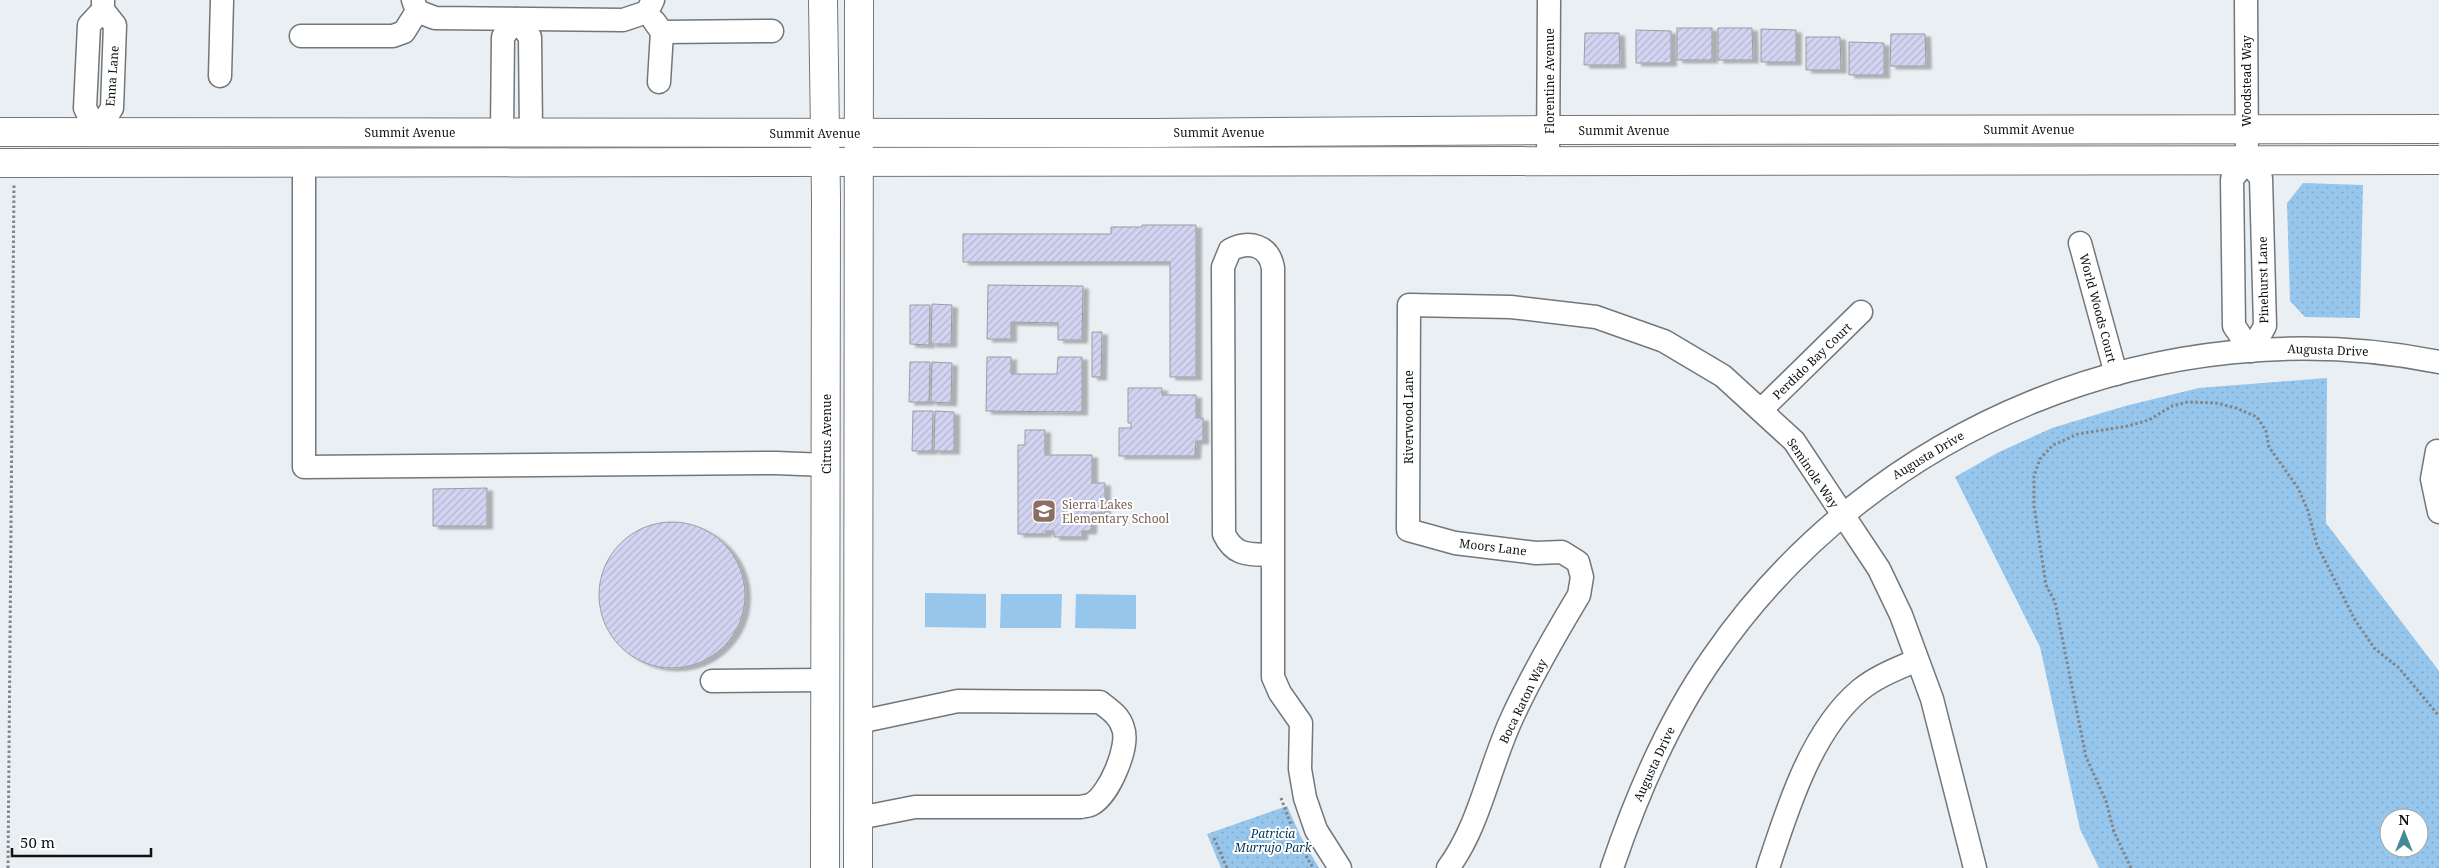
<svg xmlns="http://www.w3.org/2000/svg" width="2439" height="868" font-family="'Noto Serif',serif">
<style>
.grass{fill:url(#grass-dots);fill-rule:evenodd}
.pitch{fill:#97c6ed}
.building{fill:url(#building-hatch);stroke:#9b9ca1;filter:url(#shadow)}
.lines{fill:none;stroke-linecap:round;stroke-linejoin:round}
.minor-casing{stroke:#72777b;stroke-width:25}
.major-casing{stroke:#72777b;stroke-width:30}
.path{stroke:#828588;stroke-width:3;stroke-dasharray:2.5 2.5;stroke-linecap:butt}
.minor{stroke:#fff;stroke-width:22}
.major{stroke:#fff;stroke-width:28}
.labels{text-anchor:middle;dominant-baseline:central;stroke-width:4;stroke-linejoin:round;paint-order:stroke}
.street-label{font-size:12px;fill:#101213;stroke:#fff}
.education-label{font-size:12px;fill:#785e54;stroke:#fff;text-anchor:start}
.park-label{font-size:12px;font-style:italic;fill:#01385a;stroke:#fff}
</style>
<defs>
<pattern id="grass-dots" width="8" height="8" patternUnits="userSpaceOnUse" patternTransform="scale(1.25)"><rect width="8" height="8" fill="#97c6ed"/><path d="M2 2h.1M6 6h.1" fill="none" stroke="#81a9ca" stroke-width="1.8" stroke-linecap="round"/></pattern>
<pattern id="building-hatch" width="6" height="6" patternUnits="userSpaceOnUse" patternTransform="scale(1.25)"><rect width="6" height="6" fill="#d3d4f2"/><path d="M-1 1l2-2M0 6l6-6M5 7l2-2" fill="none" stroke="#b4b5cf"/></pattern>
<filter id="shadow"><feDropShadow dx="5.5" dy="3" stdDeviation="1" flood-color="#0004"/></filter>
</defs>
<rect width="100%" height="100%" fill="#eaeff3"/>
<g class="grass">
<path d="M2303 183 2363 185 2360 318 2305 317 2290 301 2287 203Z"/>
<path d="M2327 378 2326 523 2439 671V868H2099L2080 829 2040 647 1955 477 1999 452 2052 428 2125 406 2199 388ZM2389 818H2419V848H2389Z"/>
<path d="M1287 806 1301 837 1319 868H1221L1207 834Z"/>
</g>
<g class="pitch">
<path d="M925 593 986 594V628L925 627Z"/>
<path d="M1001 594H1062L1061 628H1000Z"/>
<path d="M1076 594 1136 595V629L1075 628Z"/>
</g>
<g class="building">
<rect x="1677" y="28" width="35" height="32"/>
<path d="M1718 28H1752L1753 60H1718Z"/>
<path d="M1761 29 1796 30V62H1761Z"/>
<path d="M1636 30 1671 31V63H1636Z"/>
<path d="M1585 33H1619L1620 65H1584Z"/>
<path d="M1891 34H1925L1926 66H1890Z"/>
<path d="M1806 37H1840L1841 70H1806Z"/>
<path d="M1849 42 1884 43V75H1849Z"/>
<path d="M1142 225H1196V377H1170V262H963V234H1111V227H1142Z"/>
<path d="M988 285 1083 286 1082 340H1058V323L1011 322V339H987Z"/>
<path d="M932 304 952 305 951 344H931Z"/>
<path d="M910 305H930L929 345 910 344Z"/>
<path d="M1092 332H1102L1101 377H1092Z"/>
<path d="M987 357H1011V374H1057L1058 357H1082V412L986 411Z"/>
<path d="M910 362H930L929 402H909Z"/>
<path d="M932 362 952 363 951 403 931 402Z"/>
<path d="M1128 388H1162V395H1196V418H1203V441H1196L1195 456H1119V428H1131V423H1128Z"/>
<path d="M913 411H933L932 451H912Z"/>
<path d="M935 411 954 412V451H934Z"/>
<path d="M1025 430H1045V455H1092V483H1105V513H1092L1091 531H1082V537H1054V531H1046V534H1018V445H1025Z"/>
<path d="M487 488V526H433V489Z"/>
<circle cx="672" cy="595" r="73"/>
</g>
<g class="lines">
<g class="minor-casing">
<g id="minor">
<path d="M413 0 417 11 435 18 623 20 647 12 653 0"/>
<path d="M2246 0 2247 161"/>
<path d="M654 21 662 32 659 82"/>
<path d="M662 32 772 31"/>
<path d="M301 36H393L404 32 417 11"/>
<path d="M220 76 222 0"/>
<path d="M97 132 112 108 115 25 103 10V0"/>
<path d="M97 132 85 108 89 25 103 10"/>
<path d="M502 132 503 37 516 19 530 37 531 132"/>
<path d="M2247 161 2261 178 2265 326 2251 351 2234 326 2232 179Z"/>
<path d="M1548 162 1549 0"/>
<path d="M304 163V467L776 463 826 465"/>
<path d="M2080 243 2116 374"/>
<path d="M1762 409 1861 312"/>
<path d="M2437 451 2432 479 2439 512"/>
<path d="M1273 555C1249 554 1235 557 1224 534L1223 267 1230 250C1249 240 1269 245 1273 268V677L1280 693 1301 723 1300 769 1305 798 1316 830 1340 868"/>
<path d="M712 681 826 680"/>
<path d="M859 722 958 701 1100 702C1110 710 1119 715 1123 728 1130 746 1109 795 1092 804 1089 806 1084 806 1081 807H915L859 818"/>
<path d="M1448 868C1480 825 1489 767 1512 718 1531 676 1555 635 1579 595L1582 577 1578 562 1562 552 1536 553 1455 543 1408 530 1409 305 1511 307 1596 317 1664 341 1723 376 1794 441 1879 569 1901 615 1932 699 1975 868"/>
<path d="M1612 868C1637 794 1668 721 1713 657 1873 425 2163 307 2439 362"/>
<path d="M1768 868C1787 810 1811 731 1860 690 1877 676 1897 669 1917 660"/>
</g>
</g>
<g class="major-casing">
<g id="major">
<path d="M823 0 826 197 825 868"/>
<path d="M0 132 1153 133 1549 130 2439 129"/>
<path d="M0 163 2439 160"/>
<path d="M858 868 859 0"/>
</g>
</g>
<g class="path">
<path d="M1281 798 1291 825"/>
<path d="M1214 838 1227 868"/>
<path d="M1301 847 1313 868"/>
<path d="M8 868 14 184"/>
<path d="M2131 868 2114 832 2106 801 2086 757 2055 602 2046 585 2034 506V476L2040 459 2053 445 2078 434 2128 426 2149 420 2172 406 2188 402 2216 403 2236 408 2257 417 2266 431 2269 447 2298 488 2308 511 2317 545 2355 620 2375 649 2399 668 2439 716"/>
</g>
<use href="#minor" class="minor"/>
<use href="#major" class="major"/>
</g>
<defs>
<g id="school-square" transform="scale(1.25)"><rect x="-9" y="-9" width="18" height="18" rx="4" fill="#8d6e63" stroke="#fff"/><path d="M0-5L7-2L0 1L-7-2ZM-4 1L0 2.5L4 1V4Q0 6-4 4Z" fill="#fff"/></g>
</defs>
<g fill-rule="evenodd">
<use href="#school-square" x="1044" y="511"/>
</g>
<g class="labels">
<g class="street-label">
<text transform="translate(112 76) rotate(-86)">Enna Lane</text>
<text transform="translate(1549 81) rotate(-90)">Florentine Avenue</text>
<text transform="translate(2246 81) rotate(-90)">Woodstead Way</text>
<text x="2029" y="129">Summit Avenue</text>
<text x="1624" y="130">Summit Avenue</text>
<text x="410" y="132">Summit Avenue</text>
<text x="1219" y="132">Summit Avenue</text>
<text x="815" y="133">Summit Avenue</text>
<text transform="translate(2263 280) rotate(-91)">Pinehurst Lane</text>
<text transform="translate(2098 308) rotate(75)">World Woods Court</text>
<text transform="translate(2328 350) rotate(2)">Augusta Drive</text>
<text transform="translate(1812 361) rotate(-44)">Perdido Bay Court</text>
<text transform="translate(1408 417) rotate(-90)">Riverwood Lane</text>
<text transform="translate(826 434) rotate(-90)">Citrus Avenue</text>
<text transform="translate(1928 455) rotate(-31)">Augusta Drive</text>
<text transform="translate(1813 473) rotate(56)">Seminole Way</text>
<text transform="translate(1493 547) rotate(7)">Moors Lane</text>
<text transform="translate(1523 701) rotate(-64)">Boca Raton Way</text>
<text transform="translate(1654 764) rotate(-65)">Augusta Drive</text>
</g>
<g class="education-label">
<text x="1062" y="504">Sierra Lakes<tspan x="1062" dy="14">Elementary School</tspan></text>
</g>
<g class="park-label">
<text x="1273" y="833">Patricia<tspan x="1273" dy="14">Murrujo Park</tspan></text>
</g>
</g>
<g transform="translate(2404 833)"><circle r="24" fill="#ffffff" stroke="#9fa0a1"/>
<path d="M0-4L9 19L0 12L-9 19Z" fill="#438a93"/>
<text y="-8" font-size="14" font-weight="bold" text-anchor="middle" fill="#101213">N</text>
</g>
<path d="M12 848v8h139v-8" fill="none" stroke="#101213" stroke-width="2.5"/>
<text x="20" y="848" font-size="15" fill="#101213" stroke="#ffffff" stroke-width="4" paint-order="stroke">50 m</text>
</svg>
